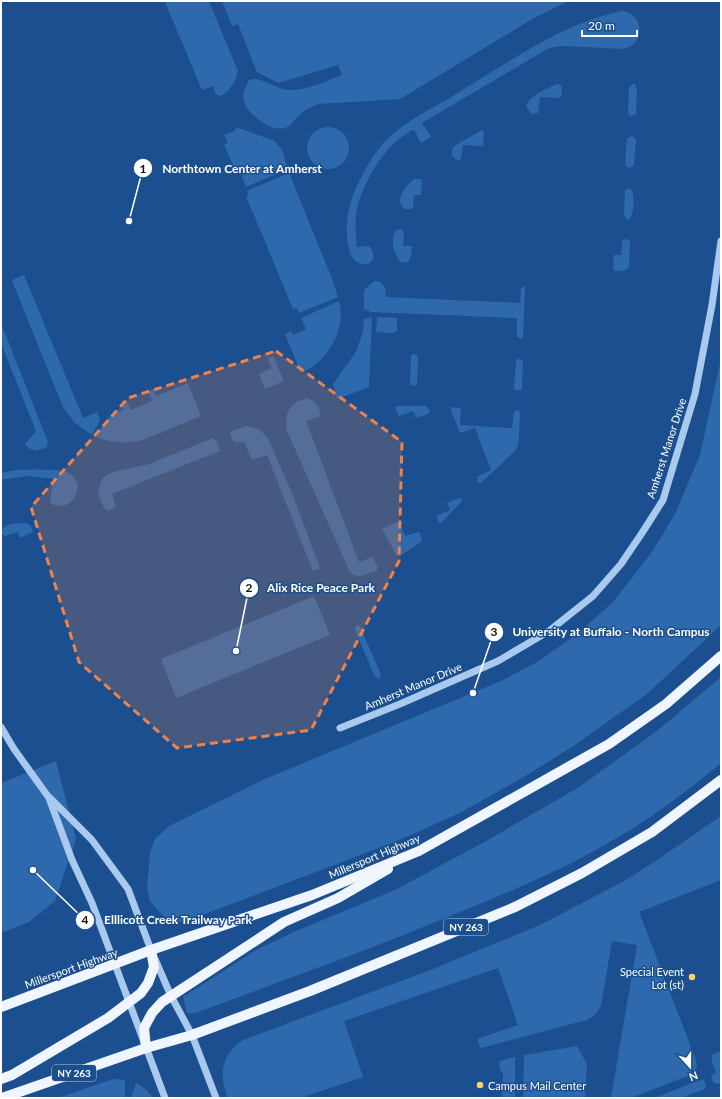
<svg xmlns="http://www.w3.org/2000/svg" width="722" height="1099" font-family="Lato,sans-serif">
<style>
.green{fill:#2e69ad}
.lines{fill:none;stroke-linecap:round;stroke-linejoin:round}
.minor{stroke:#a9c9ee;stroke-width:7}
.major{stroke:#f0f6ff;stroke-width:10}
.marked{fill:#ee8249;fill-opacity:0.2;stroke:#ee8249;stroke-width:3;stroke-dasharray:8 5;stroke-linejoin:round}
.poi-dot{fill:#ffd166;stroke:#1b4f8f;stroke-width:1.5}
.labels{text-anchor:middle;dominant-baseline:central;stroke-width:3;stroke-linejoin:round;paint-order:stroke}
.shield{fill:#1b4f8f;stroke:#bbcadd;stroke-width:1}
.shield-label{font-size:10px;font-weight:bold;fill:#fff}
.street-label{font-size:11px;fill:#fff;stroke:#1b4f8f}
.poi-label{font-size:11px;fill:#fff;stroke:#1b4f8f;text-anchor:end}
.leader{fill:none;stroke:#fff;stroke-width:1.5}
.callout-dot{fill:#fff;stroke:#1b4f8f;stroke-width:1.5}
.mark-label{font-size:12px;text-anchor:middle;font-weight:bold;fill:#111}
.callout-label{font-size:12px;text-anchor:middle;font-weight:bold;fill:#fff;stroke:#1b4f8f;stroke-width:3;stroke-linejoin:round;paint-order:stroke}
</style>
<rect width="100%" height="100%" fill="#1b4f8f"/>
<g class="green">
<path d="M167 1H209L238 71C236 82 230 90 221 96L216 95 213 86 202 90 165 2Z"/>
<path d="M222 1H566L567 2 534 18 400 99 318 104C310 107 303 111 297 117 293 121 291 126 285 128 272 133 247 114 244 101 242 94 246 86 249 80 261 75 277 91 290 90 308 90 326 81 342 75L338 65 278 83 257 72 238 24 232 26Z"/>
<path d="M623 11C645 15 645 45 623 49L563 46 549 48 422 123 431 137 421 143 414 129C408 133 402 136 398 140 379 155 359 191 356 215 355 226 356 236 357 247L369 246C376 254 375 265 363 264 342 262 346 218 350 205 353 194 358 183 363 174 370 160 380 145 392 135 408 120 429 110 448 99 468 86 488 74 508 62 546 39 578 20 623 11Z"/>
<path d="M557 84 561 85 562 88 561 97 559 98 540 97 538 113 532 114 529 111 526 105C531 95 546 89 557 84Z"/>
<path d="M632 84H635L637 89 636 114 632 116H630L628 113 629 88Z"/>
<circle cx="328" cy="148" r="21"/>
<path d="M236 127 275 141 282 150 288 169 246 187 239 169 235 170 224 144 228 143 224 135 235 131Z"/>
<path d="M482 130 484 133 483 146 463 145 461 158 460 160 455 159C451 155 451 151 454 146Z"/>
<path d="M632 136 636 140 634 164 633 166 630 168 627 167 625 162 627 139Z"/>
<path d="M289 173 331 276 338 297 299 313 297 308 293 309 246 196 249 195 247 191Z"/>
<path d="M414 179H422L421 195H414L413 208 411 209H405C393 199 406 186 414 179Z"/>
<path d="M628 188 631 189C635 196 634 213 630 219L627 220 624 215 625 191Z"/>
<path d="M399 229 402 230 404 232 403 246H412C411 255 411 265 400 262 394 252 390 242 395 231Z"/>
<path d="M624 239 629 240 630 243 629 267C625 271 621 271 615 271L613 268 614 255H621L622 241Z"/>
<path d="M24 275 83 418 97 412 100 420 92 435 75 423 63 407 12 281 14 279Z"/>
<path d="M374 281H379L385 287 386 297 520 303 521 289 523 286H525L523 337 522 339 517 337V318L371 312 364 309V290Z"/>
<path d="M339 301C347 330 327 362 301 373L285 334 291 331 293 335 306 329 301 318Z"/>
<path d="M372 317 369 387 337 399 333 384 356 352 363 332 364 319Z"/>
<path d="M377 317 397 318V331L393 333 376 332Z"/>
<path d="M1 323 48 442 47 447C41 451 29 452 25 444L36 431 1 343Z"/>
<path d="M412 354 417 355 418 356 417 384 415 386 411 385 410 383 411 356Z"/>
<path d="M273 356 284 381 265 389 259 374 272 368 267 358Z"/>
<path d="M518 359H521L523 362 522 389 520 390H515L514 388 516 361Z"/>
<path d="M721 359V624L718 628 647 694 572 747 522 778 462 812 397 841 192 919 180 922 168 919 159 912 150 901 147 888 150 853 155 839 169 826 265 779 501 681 539 661 577 634 612 603 652 552 675 514 700 455Z"/>
<path d="M188 383 201 416 143 440C126 444 112 443 96 437L108 417 124 410 121 402 126 400 131 410 152 401 148 391 153 389 156 396Z"/>
<path d="M307 398C315 400 321 408 320 416L306 421 359 562 372 557 373 558 378 568 376 571C366 574 357 581 349 570L287 431C284 413 289 403 307 398Z"/>
<path d="M397 406H426L430 411 428 414 416 418 413 411 399 416 395 408Z"/>
<path d="M453 407 461 409 460 425 512 428 514 412 516 410 520 412 519 439 518 445 515 451 481 483H478L477 477 491 470 475 428 460 433 451 411V408Z"/>
<path d="M246 426 259 429 268 438 293 496 320 568 313 571 267 455 252 460 244 442 239 443 233 441 230 434 231 431Z"/>
<path d="M213 438 218 443 220 451 112 494 116 506 109 511 104 508 98 493 102 479 107 475 113 472 149 464Z"/>
<path d="M15 470C27 470 58 468 68 473 89 483 72 516 50 503L53 479 27 476 1 480V473Z"/>
<path d="M460 498 462 499 461 502 441 523H439L436 516 450 510 447 503Z"/>
<path d="M397 522 399 523 405 536 418 532 420 533 422 541 400 556H397L382 529Z"/>
<path d="M25 523C30 524 32 527 33 532L20 538 18 532 5 536 1 533C3 522 16 524 25 523Z"/>
<path d="M314 596 330 635 176 698 161 659Z"/>
<path d="M358 625 360 626 381 675 379 679 375 677 355 630V627Z"/>
<path d="M721 677V763C684 794 645 823 603 846 555 873 505 894 455 914 369 950 282 981 195 1013H187L183 997 256 950 296 931 395 890 488 840 579 787 657 731Z"/>
<path d="M56 761 76 839 55 901 29 922 1 933V783Z"/>
<path d="M721 816V880L639 912 696 1060C697 1065 698 1070 693 1074L631 1098H611L637 945 612 941 601 1006 595 1015 587 1020 481 1048 477 1039 518 1025 498 968 344 1021 363 1077 306 1096 307 1098H228C218 1074 221 1055 243 1040L433 969 540 925 624 881 654 862Z"/>
<path d="M577 1046 587 1064 585 1098H523L524 1055Z"/>
<path d="M721 1051V1083L718 1084 713 1082 711 1075 716 1073 712 1063V1055Z"/>
<path d="M515 1057V1098H502L503 1075 499 1065 500 1061Z"/>
<path d="M113 1079 125 1080V1098H58Z"/>
<path d="M703 1079 706 1085 705 1089 681 1098H654Z"/>
<path d="M136 1083 147 1090 153 1098H131Z"/>
</g>
<g class="lines">
<g class="minor">
<path d="M1 727 14 749 47 795 92 840 128 889 151 950 171 996 192 1035 216 1098"/>
<path d="M340 728 400 704 498 661 549 631 593 596 621 564 642 533 663 500 695 394 712 305 721 241"/>
<path d="M49 798 72 860 92 903 165 1098"/>
</g>
<g class="major">
<path d="M1 1007 151 950 312 895 419 851 609 744 666 704 721 656"/>
<path d="M146 1048 144 1028 152 1013 162 1002 284 922 338 898 388 869"/>
<path d="M1 1079 12 1075 108 1018 141 993 148 983 154 967 151 950"/>
<path d="M2 1098 146 1048 192 1035 310 991 515 907 582 873 652 832 721 780"/>
</g>
</g>
<path class="marked" d="M276 351 402 442 399 561 311 730 177 748 79 662 31 507 128 398Z"/>
<g class="poi-dot">
<circle cx="692" cy="977" r="4"/>
<circle cx="480" cy="1085" r="4"/>
</g>
<g class="labels">
<g class="shield">
<rect x="444" y="919" width="44" height="16" rx="3"/>
<rect x="52" y="1065" width="44" height="16" rx="3"/>
</g>
<g class="shield-label">
<text x="466" y="927">NY 263</text>
<text x="74" y="1073">NY 263</text>
</g>
<g class="street-label">
<text transform="translate(666 448) rotate(-72)">Amherst Manor Drive</text>
<text transform="translate(413 686) rotate(-23)">Amherst Manor Drive</text>
<text transform="translate(374 856) rotate(-23)">Millersport Highway</text>
<text transform="translate(71 968) rotate(-20)">Millersport Highway</text>
</g>
<g class="poi-label">
<text x="684" y="971">Special Event<tspan x="684" dy="13">Lot (st)</tspan></text>
<text x="488" y="1085" text-anchor="start">Campus Mail Center</text>
</g>
</g>
<path class="leader" d="M129 221L143 168M236 651L249 588M473 693L494 632M33 870L85 920"/>
<g class="callout-dot">
<circle cx="129" cy="221" r="4"/>
<circle cx="236" cy="651" r="4"/>
<circle cx="473" cy="693" r="4"/>
<circle cx="33" cy="870" r="4"/>
<circle cx="143" cy="168" r="10"/>
<circle cx="249" cy="588" r="10"/>
<circle cx="494" cy="632" r="10"/>
<circle cx="85" cy="920" r="10"/>
</g>
<g class="mark-label">
<text x="143" y="173">1</text>
<text x="249" y="592">2</text>
<text x="494" y="636">3</text>
<text x="85" y="924">4</text>
</g>
<g class="callout-label">
<text x="242" y="173">Northtown Center at Amherst</text>
<text x="321" y="592">Alix Rice Peace Park</text>
<text x="611" y="636">University at Buffalo - North Campus</text>
<text x="178" y="924">Elllicott Creek Trailway Park</text>
</g>
<rect width="722" height="1099" fill="none" stroke="#ffffff" stroke-width="4"/>
<g transform="translate(690 1067) rotate(159)" stroke="#1b4f8f" stroke-width="3" paint-order="stroke">
<path d="M0-3L7 15L0 10L-7 15Z" fill="#ffffff"/>
<text y="-6" font-size="11" font-weight="bold" text-anchor="middle" fill="#ffffff">N</text>
</g>
<path d="M582 30v6h55v-6" fill="none" stroke="#ffffff" stroke-width="2"/>
<text x="588" y="30" font-size="12" fill="#ffffff" stroke="#1b4f8f" stroke-width="3" paint-order="stroke">20 m</text>
</svg>
